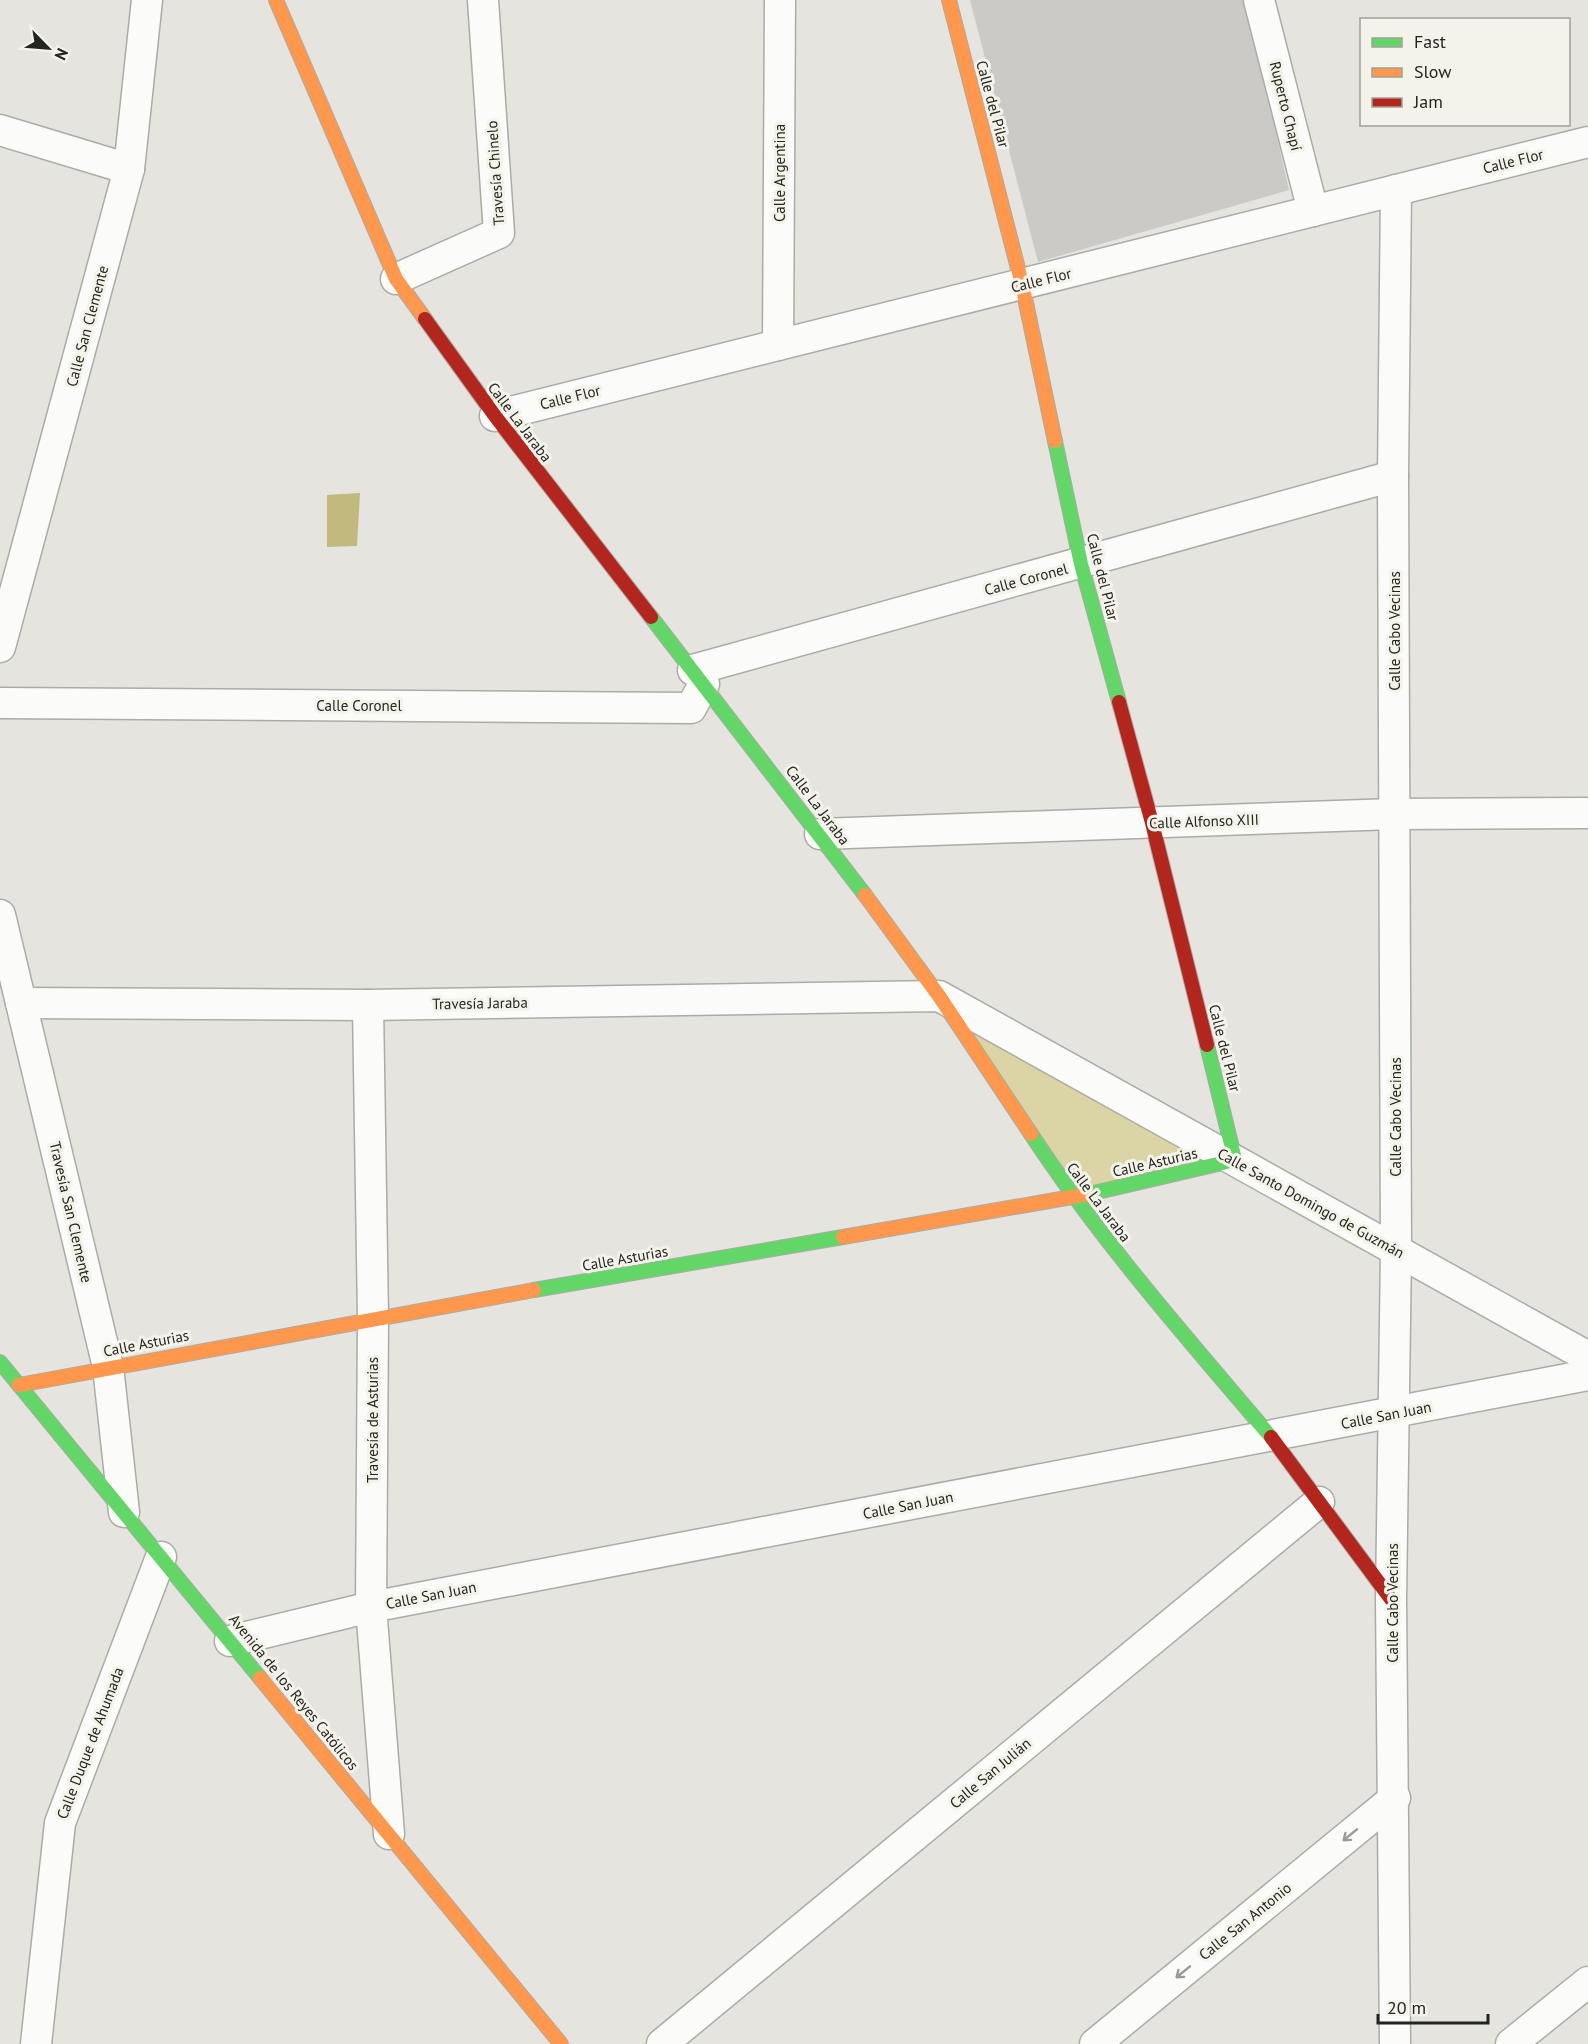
<svg xmlns="http://www.w3.org/2000/svg" width="1588" height="2044" font-family="'PT Sans',sans-serif">
<style>
.green{fill:#dbd5a5}
.water{fill:#c1b97e}
.building{fill:#cbcac6}
.lines{fill:none;stroke-linecap:round;stroke-linejoin:round}
.street-casing{stroke:#ababa7;stroke-width:33}
.fast-casing{stroke:#ababa7;stroke-width:16}
.slow-casing{stroke:#ababa7;stroke-width:16}
.jam-casing{stroke:#ababa7;stroke-width:16}
.street{stroke:#fbfbfa;stroke-width:30}
.fast{stroke:#63d668;stroke-width:14}
.slow{stroke:#ff974d;stroke-width:14}
.jam{stroke:#b3261e;stroke-width:14}
.oneway{stroke:#9a9a98}
.labels{text-anchor:middle;dominant-baseline:central;stroke-width:6;stroke-linejoin:round;paint-order:stroke}
.street-label{font-size:15px;fill:#242421;stroke:#f4f3ea}
</style>
<rect width="100%" height="100%" fill="#e5e4df"/>
<path class="green" d="M939 996 1235 1160 1073 1198Z"/>
<path class="water" d="M360 493 357 546 327 547V495Z"/>
<path class="building" d="M970 0H1246L1289 190 1038 262Z"/>
<g class="lines">
<g class="street-casing">
<g id="street">
<path d="M1259 0 1313 211"/>
<path d="M0 130 129 169"/>
<path d="M396 279 499 233 483 0"/>
<path d="M778 345 780 0"/>
<path d="M495 416 1588 142"/>
<path d="M0 647 129 169 147 0"/>
<path d="M693 670 1393 476"/>
<path d="M0 703 691 708 704 684"/>
<path d="M820 834 1394 814 1588 813"/>
<path d="M0 915 108 1367 124 1512"/>
<path d="M21 1003 368 1005 939 996 1588 1357"/>
<path d="M368 1005 373 1318 371 1607 389 1834"/>
<path d="M230 1641 371 1607 1588 1375"/>
<path d="M36 2044 60 1823 161 1557"/>
<path d="M662 2044 1319 1502"/>
<path d="M1095 2044 1395 1798"/>
<path d="M1395 2044 1391 1599 1396 1250 1393 476 1396 190"/>
<path d="M1511 2044 1588 1982"/>
</g>
</g>
<g class="fast-casing">
<g id="fast">
<path d="M1055 441 1081 564 1119 702"/>
<path d="M651 617 865 895"/>
<path d="M1031 1134C1102 1242 1187 1338 1271 1437"/>
<path d="M1089 1194 1235 1160 1207 1045"/>
<path d="M534 1290 843 1237"/>
<path d="M0 1362 260 1678"/>
</g>
</g>
<g class="slow-casing">
<g id="slow">
<path d="M276 0 396 279 425 319"/>
<path d="M949 0 1022 284 1055 441"/>
<path d="M865 895 939 996 1031 1134"/>
<path d="M843 1237 1089 1194"/>
<path d="M19 1385 534 1290"/>
<path d="M260 1678 561 2044"/>
</g>
</g>
<g class="jam-casing">
<g id="jam">
<path d="M425 319 495 416 651 617"/>
<path d="M1119 702 1152 823 1207 1045"/>
<path d="M1271 1437 1391 1599"/>
</g>
</g>
<use href="#street" class="street"/>
<use href="#fast" class="fast"/>
<use href="#slow" class="slow"/>
<use href="#jam" class="jam"/>
</g>
<defs><path id="oneway-shaft" d="M-6 0H5M1.5-3L5.5 0L1.5 3" fill="none" stroke-width="1.6" stroke-linecap="round" stroke-linejoin="round" transform="scale(1.5)"/></defs>
<g class="oneway">
<use href="#oneway-shaft" transform="translate(1350 1835) rotate(141)"/>
<use href="#oneway-shaft" transform="translate(1183 1972) rotate(141)"/>
</g>
<g class="labels">
<g class="street-label">
<text transform="translate(993 104) rotate(75)">Calle del Pilar</text>
<text transform="translate(1286 106) rotate(76)">Ruperto Chapí</text>
<text transform="translate(1513 161) rotate(-14)">Calle Flor</text>
<text transform="translate(495 173) rotate(-94)">Travesía Chinelo</text>
<text transform="translate(779 173) rotate(-90)">Calle Argentina</text>
<text transform="translate(1041 280) rotate(-14)">Calle Flor</text>
<text transform="translate(87 326) rotate(-75)">Calle San Clemente</text>
<text transform="translate(570 397) rotate(-14)">Calle Flor</text>
<text transform="translate(520 422) rotate(53)">Calle La Jaraba</text>
<text transform="translate(1103 577) rotate(76)">Calle del Pilar</text>
<text transform="translate(1026 579) rotate(-15)">Calle Coronel</text>
<text transform="translate(1394 631) rotate(-90)">Calle Cabo Vecinas</text>
<text x="359" y="705">Calle Coronel</text>
<text transform="translate(818 805) rotate(53)">Calle La Jaraba</text>
<text transform="translate(1204 821) rotate(-2)">Calle Alfonso XIII</text>
<text transform="translate(480 1003) rotate(-1)">Travesía Jaraba</text>
<text transform="translate(1225 1048) rotate(76)">Calle del Pilar</text>
<text transform="translate(1395 1117) rotate(-90)">Calle Cabo Vecinas</text>
<text transform="translate(1155 1162) rotate(-13)">Calle Asturias</text>
<text transform="translate(1099 1202) rotate(53)">Calle La Jaraba</text>
<text transform="translate(1311 1203) rotate(29)">Calle Santo Domingo de Guzmán</text>
<text transform="translate(71 1212) rotate(77)">Travesía San Clemente</text>
<text transform="translate(625 1258) rotate(-10)">Calle Asturias</text>
<text transform="translate(146 1343) rotate(-11)">Calle Asturias</text>
<text transform="translate(1386 1415) rotate(-11)">Calle San Juan</text>
<text transform="translate(372 1420) rotate(-90)">Travesía de Asturias</text>
<text transform="translate(908 1505) rotate(-11)">Calle San Juan</text>
<text transform="translate(431 1595) rotate(-11)">Calle San Juan</text>
<text transform="translate(1392 1603) rotate(-90)">Calle Cabo Vecinas</text>
<text transform="translate(294 1692) rotate(51)">Avenida de los Reyes Católicos</text>
<text transform="translate(90 1743) rotate(-69)">Calle Duque de Ahumada</text>
<text transform="translate(990 1773) rotate(-40)">Calle San Julián</text>
<text transform="translate(1245 1921) rotate(-39)">Calle San Antonio</text>
</g>
</g>
<rect x="1360" y="18" width="210" height="108" fill="#f4f3ea" stroke="#a1a09a" stroke-width="1.5"/>
<rect x="1372" y="38" width="30" height="9" fill="#63d668" stroke="#a1a09a" stroke-width="1.5"/>
<text x="1414" y="48" font-size="18" fill="#242421">Fast</text>
<rect x="1372" y="68" width="30" height="9" fill="#ff974d" stroke="#a1a09a" stroke-width="1.5"/>
<text x="1414" y="78" font-size="18" fill="#242421">Slow</text>
<rect x="1372" y="98" width="30" height="9" fill="#b3261e" stroke="#a1a09a" stroke-width="1.5"/>
<text x="1414" y="108" font-size="18" fill="#242421">Jam</text>
<g transform="translate(48 48) rotate(115)" stroke="#f4f3ea" stroke-width="4.5" paint-order="stroke">
<path d="M0-4.5L10 22L0 15L-10 22Z" fill="#242421"/>
<text y="-9" font-size="16" font-weight="bold" text-anchor="middle" fill="#242421">N</text>
</g>
<path d="M1378 2014v9h110v-9" fill="none" stroke="#242421" stroke-width="3"/>
<text x="1387" y="2014" font-size="18" fill="#242421" stroke="#f4f3ea" stroke-width="4.5" paint-order="stroke">20 m</text>
</svg>
